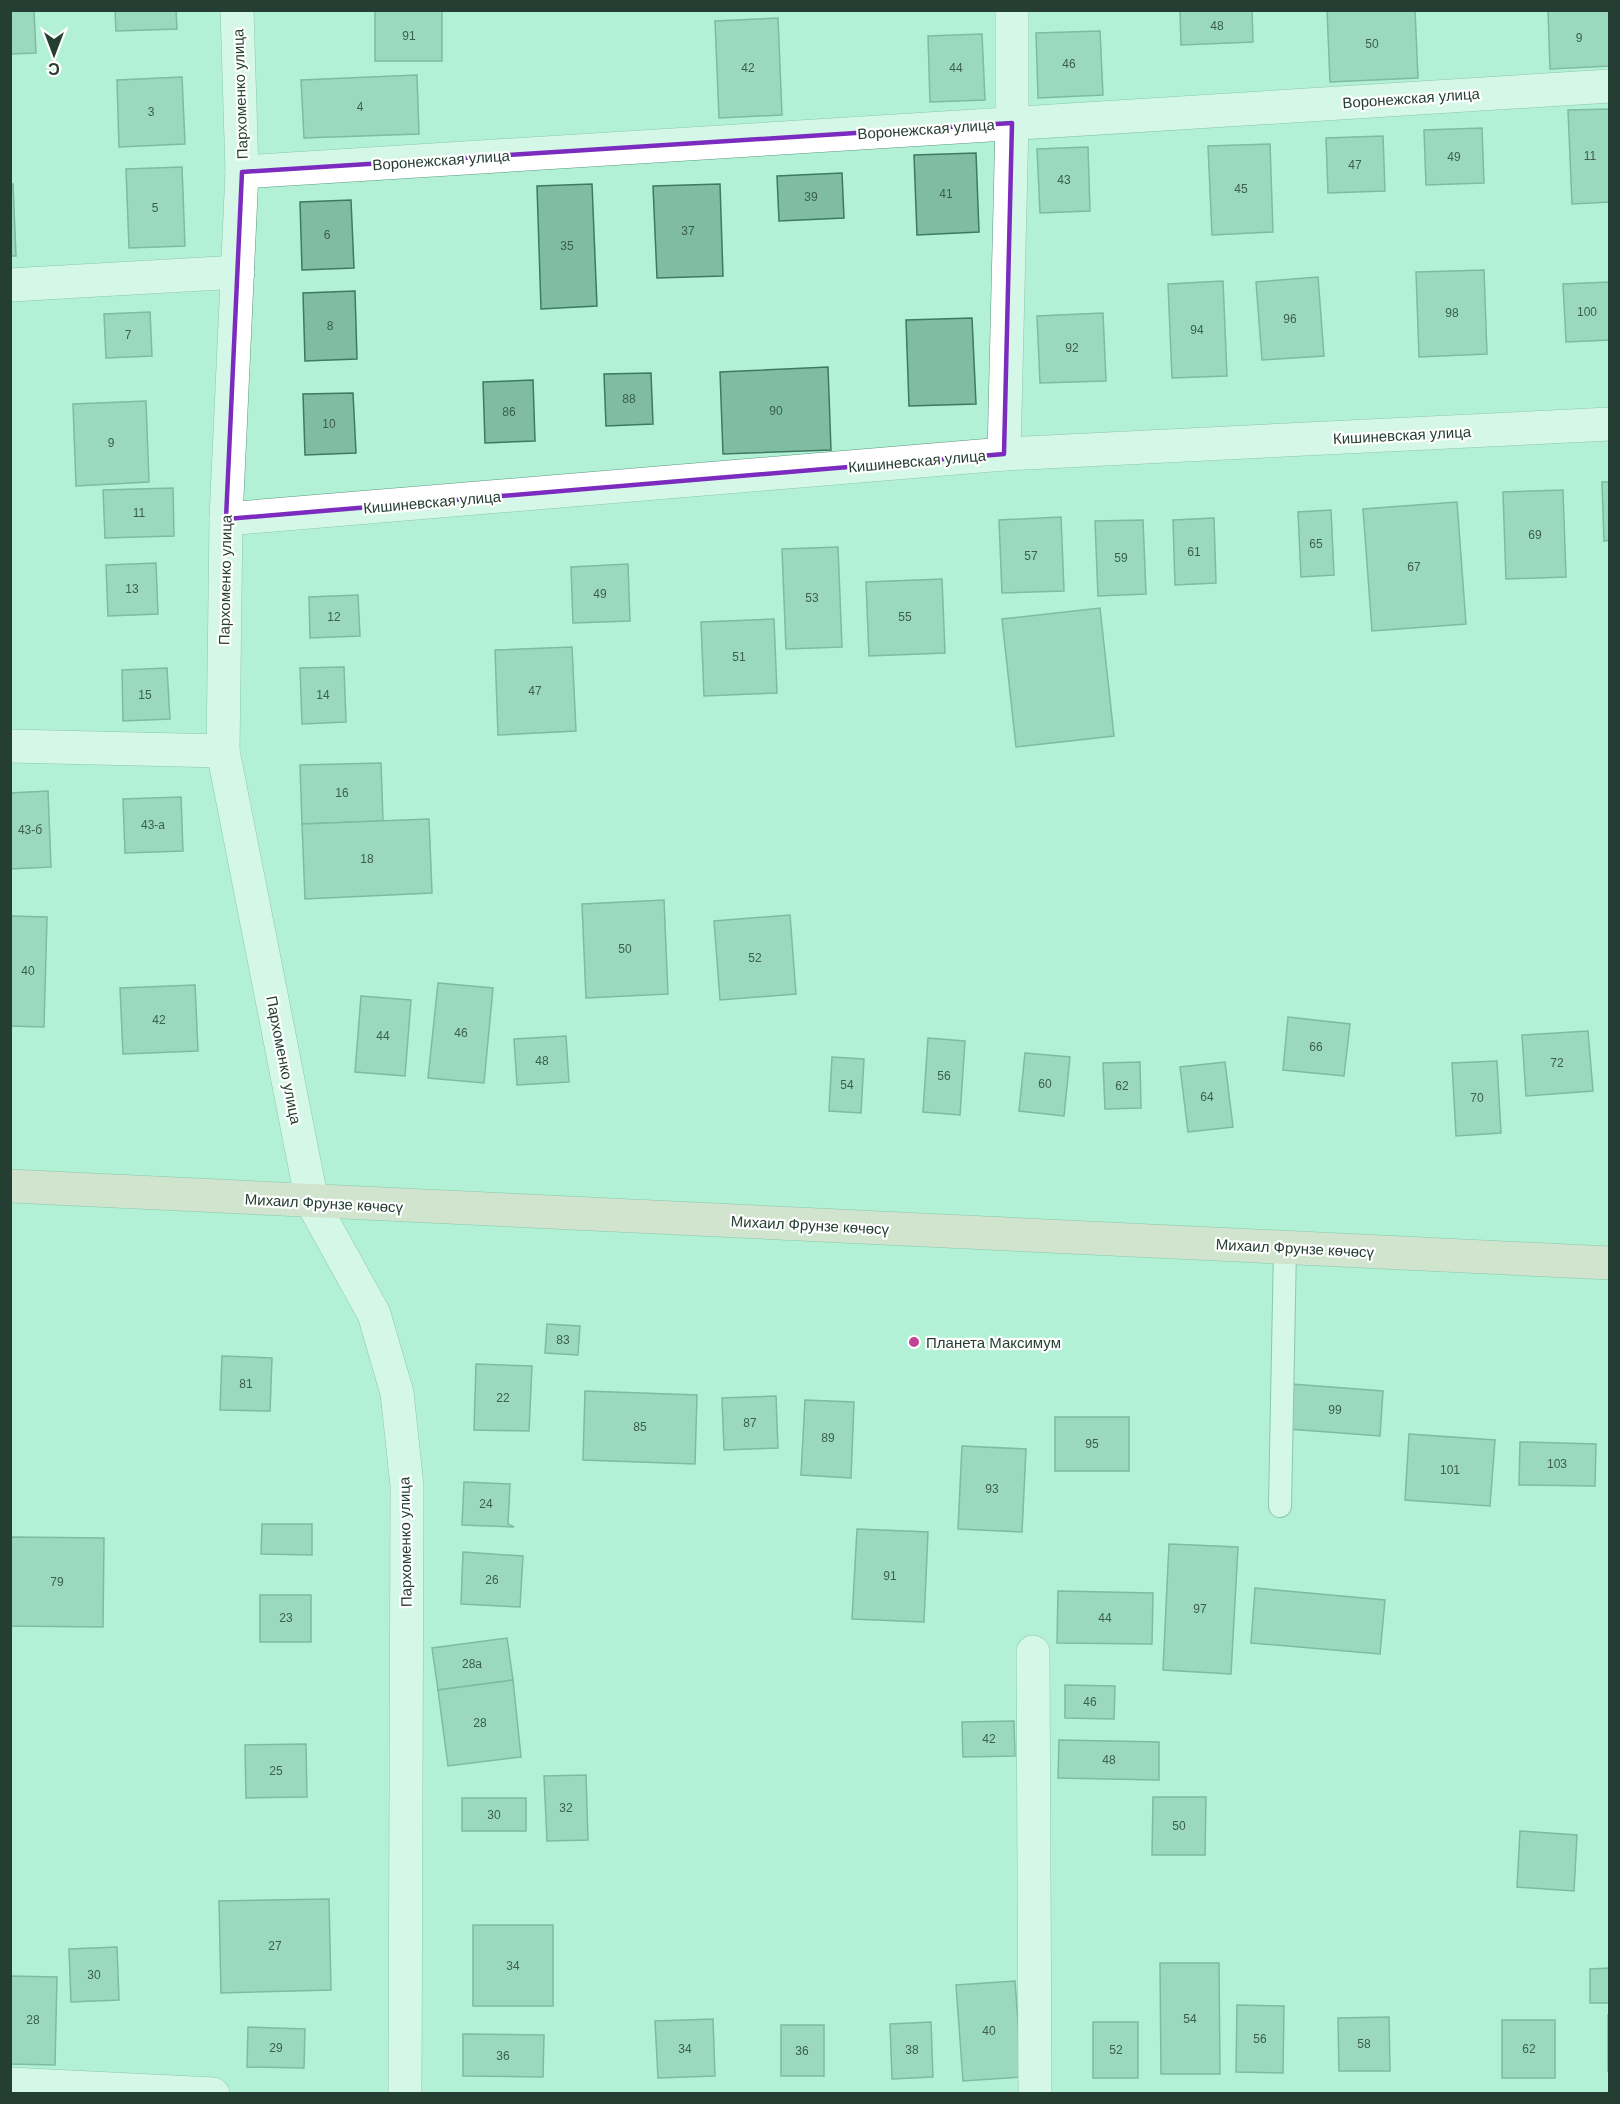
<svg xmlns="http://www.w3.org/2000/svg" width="1620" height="2104" font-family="Arial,sans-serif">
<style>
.building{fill:#7fbca2;stroke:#3e7a62;stroke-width:1.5}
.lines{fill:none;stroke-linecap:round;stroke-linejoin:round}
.lane-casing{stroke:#5a977d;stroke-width:24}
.street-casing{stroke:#5a977d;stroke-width:34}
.secondary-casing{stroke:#5a977d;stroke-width:34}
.lane{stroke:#fff;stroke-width:22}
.street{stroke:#fff;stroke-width:33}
.secondary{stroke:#f5d5c5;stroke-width:33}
.marked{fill:none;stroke:#7b2cbf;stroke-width:4.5;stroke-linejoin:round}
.poi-dot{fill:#c24593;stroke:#fff;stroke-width:2}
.labels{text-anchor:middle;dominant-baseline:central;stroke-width:4.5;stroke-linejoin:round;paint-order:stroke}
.number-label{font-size:12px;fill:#3c5e4f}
.street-label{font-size:15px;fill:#253e33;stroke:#fff}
.poi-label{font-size:15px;fill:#253e33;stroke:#fff;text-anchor:start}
</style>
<rect width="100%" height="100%" fill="#b2f1d5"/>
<g class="building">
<path d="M10 10H34L36 53 10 54Z"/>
<path d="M115 10H176L177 29 116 31Z"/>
<rect x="375" y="10" width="67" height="51"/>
<path d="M1180 10H1252L1253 42 1181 45Z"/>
<path d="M1327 10H1415L1418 78 1330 82Z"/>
<path d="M1548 10H1610V66L1550 69Z"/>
<path d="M778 18 782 115 719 118 715 21Z"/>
<path d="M1100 31 1103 95 1038 98 1036 33Z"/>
<path d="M982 34 985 100 930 102 928 36Z"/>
<path d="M417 75 419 134 304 138 301 80Z"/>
<path d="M182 77 185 144 119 147 117 80Z"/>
<path d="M1610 109V202L1572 204 1568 110Z"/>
<path d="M1482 128 1484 183 1426 185 1424 130Z"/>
<path d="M1383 136 1385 191 1328 193 1326 138Z"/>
<path d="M1270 144 1273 232 1212 235 1208 146Z"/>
<path d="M1088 147 1090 211 1040 213 1037 149Z"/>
<path d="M976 153 979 232 917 235 914 155Z"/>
<path d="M182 167 185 246 129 248 126 169Z"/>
<path d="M842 173 844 218 779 221 777 176Z"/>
<path d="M10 184H13L16 256H10Z"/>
<path d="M592 184 597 306 541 309 537 186Z"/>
<path d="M720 184 723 276 657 278 653 186Z"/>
<path d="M351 200 354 268 302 270 300 202Z"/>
<path d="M1484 270 1487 354 1419 357 1416 272Z"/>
<path d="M1318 277 1324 356 1262 360 1256 282Z"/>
<path d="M1223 281 1227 376 1172 378 1168 284Z"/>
<path d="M1610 282V340L1566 342 1563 284Z"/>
<path d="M355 291 357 359 305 361 303 293Z"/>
<path d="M150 312 152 356 106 358 104 314Z"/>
<path d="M1103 313 1106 381 1040 383 1037 316Z"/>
<path d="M972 318 976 404 909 406 906 320Z"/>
<path d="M828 367 831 450 723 454 720 372Z"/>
<path d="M651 373 653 424 606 426 604 374Z"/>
<path d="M533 380 535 441 485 443 483 382Z"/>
<path d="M353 393 356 453 305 455 303 394Z"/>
<path d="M146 401 149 482 76 486 73 404Z"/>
<path d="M1602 482H1610V540L1604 541Z"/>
<path d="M173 488 174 536 105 538 103 490Z"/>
<path d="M1563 490 1566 577 1506 579 1503 492Z"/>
<path d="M1457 502 1466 624 1372 631 1363 509Z"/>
<path d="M1331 510 1334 575 1301 577 1298 512Z"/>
<path d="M1061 517 1064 591 1002 593 999 520Z"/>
<path d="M1214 518 1216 583 1175 585 1173 520Z"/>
<path d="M1143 520 1146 594 1098 596 1095 521Z"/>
<path d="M838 547 842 647 786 649 782 549Z"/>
<path d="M156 563 158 614 108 616 106 565Z"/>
<path d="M628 564 630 621 573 623 571 567Z"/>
<path d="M942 579 945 653 869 656 866 582Z"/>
<path d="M358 595 360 636 310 638 309 597Z"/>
<path d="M1100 608 1114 736 1016 747 1002 619Z"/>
<path d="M774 619 777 693 704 696 701 622Z"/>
<path d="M572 647 576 731 498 735 495 650Z"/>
<path d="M344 667 346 722 302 724 300 668Z"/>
<path d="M167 668 170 719 123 721 122 670Z"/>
<path d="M381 763 383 821 302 824 300 765Z"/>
<path d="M48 791 51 867 10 869V793Z"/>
<path d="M181 797 183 851 125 853 123 799Z"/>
<path d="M429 819 432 893 305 899 302 824Z"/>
<path d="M664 900 668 994 586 998 582 904Z"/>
<path d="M790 915 796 994 720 1000 714 921Z"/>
<path d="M10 916 47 917 44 1027 10 1026Z"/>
<path d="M438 983 493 988 484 1083 428 1078Z"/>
<path d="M195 985 198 1051 123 1054 120 988Z"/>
<path d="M361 996 411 1000 405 1076 355 1072Z"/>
<path d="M1288 1017 1350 1024 1344 1076 1283 1070Z"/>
<path d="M1588 1031 1593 1091 1526 1096 1522 1035Z"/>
<path d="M566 1036 569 1082 517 1085 514 1039Z"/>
<path d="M928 1038 965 1041 960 1115 923 1112Z"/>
<path d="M1025 1053 1070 1057 1064 1116 1019 1111Z"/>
<path d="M832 1057 864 1059 861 1113 829 1111Z"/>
<path d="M1497 1061 1501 1133 1456 1136 1452 1063Z"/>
<path d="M1140 1062 1141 1108 1105 1109 1103 1063Z"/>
<path d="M1225 1062 1233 1127 1188 1132 1180 1067Z"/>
<path d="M547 1324 580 1326 578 1355 545 1353Z"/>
<path d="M222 1356 272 1358 270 1411 220 1410Z"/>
<path d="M476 1364 532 1366 529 1431 474 1430Z"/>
<path d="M1291 1384 1383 1391 1380 1436 1288 1429Z"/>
<path d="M585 1391 697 1395 695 1464 583 1460Z"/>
<path d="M776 1396 778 1448 724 1450 722 1398Z"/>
<path d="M805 1400 854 1402 851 1478 801 1475Z"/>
<rect x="1055" y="1417" width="74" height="54"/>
<path d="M1409 1434 1495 1440 1490 1506 1405 1500Z"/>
<path d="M1520 1442 1596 1444 1595 1486 1519 1485Z"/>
<path d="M962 1446 1026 1449 1022 1532 958 1529Z"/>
<path d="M464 1482 510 1484 508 1524 514 1527 462 1525Z"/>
<path d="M262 1524H312V1555L261 1554Z"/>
<path d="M857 1529 928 1532 924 1622 852 1619Z"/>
<path d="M10 1537 104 1538 103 1627 10 1626Z"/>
<path d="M1169 1544 1238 1547 1231 1674 1163 1670Z"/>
<path d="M463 1552 523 1556 520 1607 461 1604Z"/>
<path d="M1255 1588 1385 1600 1380 1654 1251 1643Z"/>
<path d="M1058 1591 1153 1593 1152 1644 1057 1643Z"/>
<rect x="260" y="1595" width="51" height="47"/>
<path d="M507 1638 513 1680 438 1690 432 1648Z"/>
<path d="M513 1680 521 1757 448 1766 438 1690Z"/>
<path d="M1065 1685 1115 1686 1114 1719 1065 1718Z"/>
<path d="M1014 1721 1015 1756 963 1757 962 1722Z"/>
<path d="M1059 1740 1159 1742V1780L1058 1778Z"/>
<path d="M306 1744 307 1797 246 1798 245 1745Z"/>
<path d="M586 1775 588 1840 547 1841 544 1776Z"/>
<path d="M1153 1797H1206L1205 1855H1152Z"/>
<rect x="462" y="1798" width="64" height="33"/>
<path d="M1520 1831 1577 1835 1574 1891 1517 1887Z"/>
<path d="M329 1899 331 1990 221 1993 219 1901Z"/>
<rect x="473" y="1925" width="80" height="81"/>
<path d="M117 1947 119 2000 71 2002 69 1949Z"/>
<path d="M1160 1963H1219L1220 2074H1161Z"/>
<path d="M1610 1968V2003H1590V1969Z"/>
<path d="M10 1976 57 1977 55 2065 10 2064Z"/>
<path d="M1015 1981 1022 2077 963 2081 956 1985Z"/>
<path d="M1237 2005 1284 2006 1283 2073 1236 2072Z"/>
<rect x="1608" y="2015" width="2" height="56"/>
<path d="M1389 2017 1390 2071H1339L1338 2018Z"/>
<path d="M713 2019 715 2076 658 2078 655 2021Z"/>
<rect x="1502" y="2020" width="53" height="58"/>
<path d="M931 2022 933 2077 892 2079 890 2024Z"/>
<rect x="1093" y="2022" width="45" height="56"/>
<rect x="781" y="2025" width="43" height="51"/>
<path d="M248 2027 305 2029 304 2068 247 2067Z"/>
<path d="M463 2034 544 2035 543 2077 463 2076Z"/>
</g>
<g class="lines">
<g class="lane-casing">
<path id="lane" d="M1280 1506 1285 1248"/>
</g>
<g class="street-casing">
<g id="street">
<path d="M237 10 242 172 226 519 223 751 312 1202 374 1314 397 1393 407 1486 405 2094"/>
<path d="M242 172 1610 86"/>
<path d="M10 285 238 272"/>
<path d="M1004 454 1012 123V10"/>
<path d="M226 519 1004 454 1610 424"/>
<path d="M10 746 223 751"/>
<path d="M1033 1652 1035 2094"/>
<path d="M10 2084 213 2094"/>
</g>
</g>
<g class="secondary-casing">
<path id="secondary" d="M10 1186 1610 1263"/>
</g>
<use href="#lane" class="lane"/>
<use href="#street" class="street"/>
<use href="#secondary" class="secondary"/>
</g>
<path d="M0 0H1620V2104H0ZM1012 123 1004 454 226 519 242 172Z" fill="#b2f1d5" fill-opacity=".55" fill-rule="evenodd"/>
<path class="marked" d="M1012 123 1004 454 226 519 242 172Z"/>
<circle class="poi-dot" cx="914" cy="1342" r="6"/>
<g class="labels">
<g class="number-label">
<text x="1217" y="26">48</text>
<text x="409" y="36">91</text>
<text x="1579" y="38">9</text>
<text x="1372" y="44">50</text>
<text x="1069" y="64">46</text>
<text x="748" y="68">42</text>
<text x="956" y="68">44</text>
<text x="360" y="107">4</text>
<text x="151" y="112">3</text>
<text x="1590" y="156">11</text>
<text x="1454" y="157">49</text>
<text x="1355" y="165">47</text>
<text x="1064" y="180">43</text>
<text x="1241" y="189">45</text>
<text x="946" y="194">41</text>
<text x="811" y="197">39</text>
<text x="155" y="208">5</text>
<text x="688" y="231">37</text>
<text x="327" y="235">6</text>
<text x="567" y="246">35</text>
<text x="1587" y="312">100</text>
<text x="1452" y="313">98</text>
<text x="1290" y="319">96</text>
<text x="330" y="326">8</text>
<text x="1197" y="330">94</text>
<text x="128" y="335">7</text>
<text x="1072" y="348">92</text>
<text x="629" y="399">88</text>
<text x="776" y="411">90</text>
<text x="509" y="412">86</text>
<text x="329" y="424">10</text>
<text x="111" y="443">9</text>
<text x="139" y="513">11</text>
<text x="1535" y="535">69</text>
<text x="1316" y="544">65</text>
<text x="1194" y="552">61</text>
<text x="1031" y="556">57</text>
<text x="1121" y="558">59</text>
<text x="1414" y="567">67</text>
<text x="132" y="589">13</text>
<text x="600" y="594">49</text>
<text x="812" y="598">53</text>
<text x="334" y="617">12</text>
<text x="905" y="617">55</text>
<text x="739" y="657">51</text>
<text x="535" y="691">47</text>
<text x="145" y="695">15</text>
<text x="323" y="695">14</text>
<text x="342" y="793">16</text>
<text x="153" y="825">43-a</text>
<text x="30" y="830">43-б</text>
<text x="367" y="859">18</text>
<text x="625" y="949">50</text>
<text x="755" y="958">52</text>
<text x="28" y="971">40</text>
<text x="159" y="1020">42</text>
<text x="461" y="1033">46</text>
<text x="383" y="1036">44</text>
<text x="1316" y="1047">66</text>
<text x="542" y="1061">48</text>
<text x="1557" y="1063">72</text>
<text x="944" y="1076">56</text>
<text x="1045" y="1084">60</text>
<text x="847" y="1085">54</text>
<text x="1122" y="1086">62</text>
<text x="1207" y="1097">64</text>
<text x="1477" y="1098">70</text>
<text x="563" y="1340">83</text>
<text x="246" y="1384">81</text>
<text x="503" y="1398">22</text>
<text x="1335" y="1410">99</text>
<text x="750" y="1423">87</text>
<text x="640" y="1427">85</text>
<text x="828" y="1438">89</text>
<text x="1092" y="1444">95</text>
<text x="1557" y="1464">103</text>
<text x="1450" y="1470">101</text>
<text x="992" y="1489">93</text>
<text x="486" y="1504">24</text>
<text x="890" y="1576">91</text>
<text x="492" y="1580">26</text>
<text x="57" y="1582">79</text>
<text x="1200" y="1609">97</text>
<text x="286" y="1618">23</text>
<text x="1105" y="1618">44</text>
<text x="472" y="1664">28а</text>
<text x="1090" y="1702">46</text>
<text x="480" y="1723">28</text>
<text x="989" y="1739">42</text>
<text x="1109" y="1760">48</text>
<text x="276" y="1771">25</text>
<text x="566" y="1808">32</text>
<text x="494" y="1815">30</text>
<text x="1179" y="1826">50</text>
<text x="275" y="1946">27</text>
<text x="513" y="1966">34</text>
<text x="94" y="1975">30</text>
<text x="1190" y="2019">54</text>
<text x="33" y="2020">28</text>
<text x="989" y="2031">40</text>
<text x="1260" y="2039">56</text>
<text x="1364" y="2044">58</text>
<text x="276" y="2048">29</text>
<text x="685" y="2049">34</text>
<text x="1529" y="2049">62</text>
<text x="912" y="2050">38</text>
<text x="1116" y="2050">52</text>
<text x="802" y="2051">36</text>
<text x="503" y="2056">36</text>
</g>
<g class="street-label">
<text transform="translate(240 94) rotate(-92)">Пархоменко улица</text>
<text transform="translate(1411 98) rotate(-4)">Воронежская улица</text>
<text transform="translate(926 129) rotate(-4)">Воронежская улица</text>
<text transform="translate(441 160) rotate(-4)">Воронежская улица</text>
<text transform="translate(1402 435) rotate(-3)">Кишиневская улица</text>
<text transform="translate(917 461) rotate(-5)">Кишиневская улица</text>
<text transform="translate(432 502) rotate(-5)">Кишиневская улица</text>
<text transform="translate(225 580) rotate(-89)">Пархоменко улица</text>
<text transform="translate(284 1060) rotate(79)">Пархоменко улица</text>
<text transform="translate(324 1203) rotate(3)">Михаил Фрунзе көчөсү</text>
<text transform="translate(810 1225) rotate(3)">Михаил Фрунзе көчөсү</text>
<text transform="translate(1295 1248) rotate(3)">Михаил Фрунзе көчөсү</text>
<text transform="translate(405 1542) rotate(-91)">Пархоменко улица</text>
</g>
<g class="poi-label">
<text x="926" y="1342">Планета Максимум</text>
</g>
</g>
<rect width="1620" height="2104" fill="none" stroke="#253e33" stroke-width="24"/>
<g transform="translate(54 54) rotate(180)" stroke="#ffffff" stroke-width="4.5" paint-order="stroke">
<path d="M0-4.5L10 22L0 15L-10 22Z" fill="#253e33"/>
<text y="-9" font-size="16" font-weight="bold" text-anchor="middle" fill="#253e33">С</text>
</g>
</svg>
